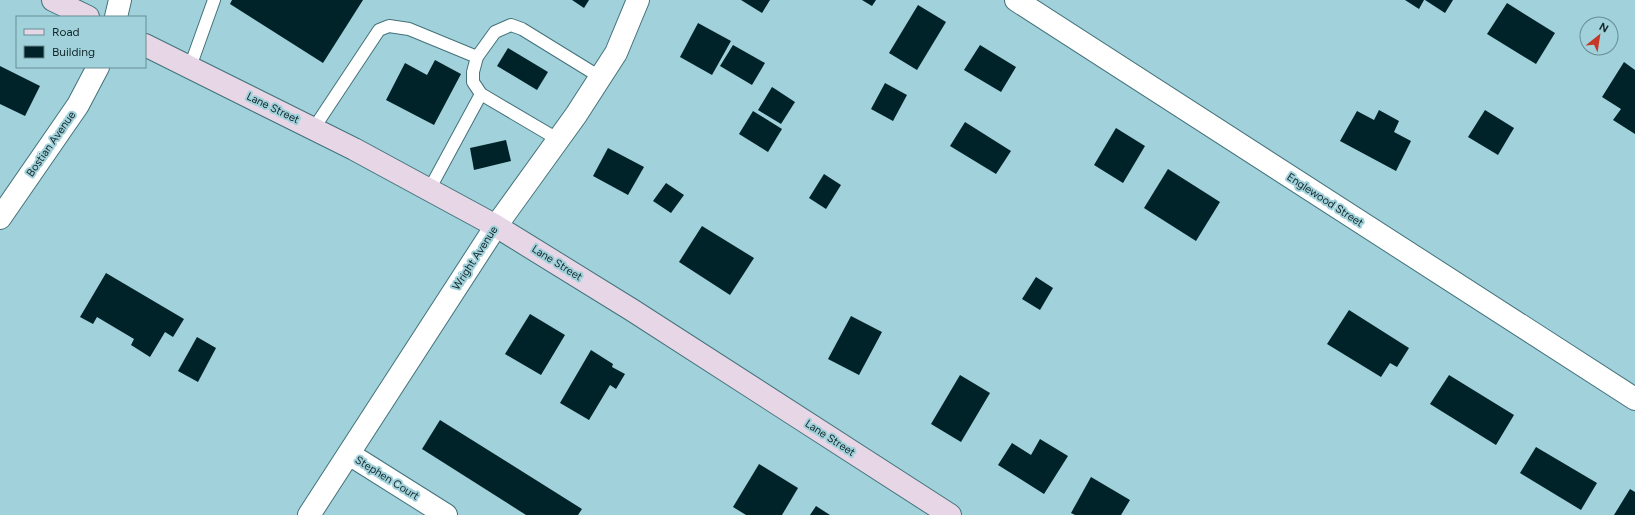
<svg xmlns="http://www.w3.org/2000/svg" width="1635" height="515" font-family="Figtree,sans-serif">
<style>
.building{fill:#002329}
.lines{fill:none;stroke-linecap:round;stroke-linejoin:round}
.service-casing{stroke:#44727a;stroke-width:14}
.minor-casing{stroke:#44727a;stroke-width:24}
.secondary-casing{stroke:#44727a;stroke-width:24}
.service{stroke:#fff;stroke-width:12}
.minor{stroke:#fff;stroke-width:22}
.secondary{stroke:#e7d7e6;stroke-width:22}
.labels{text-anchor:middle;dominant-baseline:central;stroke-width:4;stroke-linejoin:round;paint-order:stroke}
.street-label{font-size:11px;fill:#122629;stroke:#a1d2db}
</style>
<rect width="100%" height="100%" fill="#a1d2db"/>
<g class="building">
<path d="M232 0H363L323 63 230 4Z"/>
<path d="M572 0H589L584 8Z"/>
<path d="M741 0H770L762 13Z"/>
<path d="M862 0H876L872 6Z"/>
<path d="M1405 0H1424L1419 9Z"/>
<path d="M1425 0H1453L1445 13Z"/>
<path d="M1507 3 1555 33 1536 64 1487 34Z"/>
<path d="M918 5 946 22 917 70 889 53Z"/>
<path d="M698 23 731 41 712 75 680 57Z"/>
<path d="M733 45 765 63 752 85 720 66Z"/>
<path d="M980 45 1016 67 1001 92 964 70Z"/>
<path d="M508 48 548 72 537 90 497 66Z"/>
<path d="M435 60 461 74 434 125 386 100 405 63 427 75Z"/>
<path d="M1624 62 1635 70V134L1613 120 1621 109 1602 97Z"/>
<path d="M0 66 40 86 25 116 0 104Z"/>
<path d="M885 83 907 95 893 121 871 109Z"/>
<path d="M772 87 795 102 781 124 758 110Z"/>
<path d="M1379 110 1399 121 1394 132 1411 141 1396 171 1340 141 1357 111 1374 120Z"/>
<path d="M1485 110 1514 128 1498 155 1468 137Z"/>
<path d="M753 111 782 129 768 152 739 134Z"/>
<path d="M965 122 1011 151 996 174 950 146Z"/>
<path d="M1116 128 1145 146 1123 183 1094 165Z"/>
<path d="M506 140 511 161 474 170 470 148Z"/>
<path d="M608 148 644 167 628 195 593 176Z"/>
<path d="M1168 169 1220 202 1196 241 1144 208Z"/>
<path d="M824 174 841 185 826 209 809 198Z"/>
<path d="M666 183 684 195 671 213 653 201Z"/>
<path d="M702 226 754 258 730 295 679 262Z"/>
<path d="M106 273 184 319 173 337 165 332 150 357 131 345 134 339 97 317 93 324 80 317Z"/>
<path d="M1036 277 1053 288 1040 310 1022 299Z"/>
<path d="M1349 310 1409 348 1397 367 1390 363 1381 377 1327 344Z"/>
<path d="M530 314 565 335 541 375 505 354Z"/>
<path d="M851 316 882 332 859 375 828 359Z"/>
<path d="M197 337 216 348 198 382 178 371Z"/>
<path d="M591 350 613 364 612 367 625 374 616 389 610 385 589 420 560 403Z"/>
<path d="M960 375 990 393 961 442 931 424Z"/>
<path d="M1449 375 1514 415 1496 445 1430 404Z"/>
<path d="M440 420 582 509 578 515H526L422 449Z"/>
<path d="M1040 439 1068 456 1044 494 998 465 1012 443 1031 455Z"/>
<path d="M1536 447 1597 483 1581 510 1520 473Z"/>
<path d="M759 464 798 488 782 515H746L733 507Z"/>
<path d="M1091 477 1130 500 1121 515H1075L1071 513Z"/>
<path d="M1630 489 1635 492V515H1614Z"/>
<path d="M816 506 830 515H810Z"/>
</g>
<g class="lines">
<g class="service-casing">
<g id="service">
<path d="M190 67 214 0"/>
<path d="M314 128 379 30 389 26 409 29 477 57"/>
<path d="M559 140 481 94 473 82V72L477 57 495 32 511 25 522 29 600 77"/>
<path d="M429 190 481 94"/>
</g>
</g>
<g class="minor-casing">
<g id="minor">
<path d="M1016 0 1635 399"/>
<path d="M116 17 120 0"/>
<path d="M0 218 78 105 98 67"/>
<path d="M349 454 446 515"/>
<path d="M309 515 496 226 576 115 616 53 638 0"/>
</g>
</g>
<g class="secondary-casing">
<g id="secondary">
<path d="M53 0 88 17"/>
<path d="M145 45 354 149 496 226 632 310 950 515"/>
</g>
</g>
<use href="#service" class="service"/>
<use href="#minor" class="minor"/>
<use href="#secondary" class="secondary"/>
</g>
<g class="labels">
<g class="street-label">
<text transform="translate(273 108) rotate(26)">Lane Street</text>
<text transform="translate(51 144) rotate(-55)">Bostian Avenue</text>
<text transform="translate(1325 200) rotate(33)">Englewood Street</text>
<text transform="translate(475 258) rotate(-57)">Wright Avenue</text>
<text transform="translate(557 263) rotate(32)">Lane Street</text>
<text transform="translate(830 438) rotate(33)">Lane Street</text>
<text transform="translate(387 478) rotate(32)">Stephen Court</text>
</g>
</g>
<rect x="16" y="16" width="130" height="52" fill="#a1d2db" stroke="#688d94"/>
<rect x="24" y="29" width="20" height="6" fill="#e7d7e6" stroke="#688d94"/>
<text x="52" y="36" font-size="12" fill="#122629">Road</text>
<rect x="24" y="46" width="20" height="12" fill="#002329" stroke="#688d94"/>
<text x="52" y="56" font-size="12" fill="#122629">Building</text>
<g transform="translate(1599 36) rotate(30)"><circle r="19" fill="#a1d2db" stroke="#688d94"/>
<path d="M0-3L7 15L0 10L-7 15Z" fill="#c53829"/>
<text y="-6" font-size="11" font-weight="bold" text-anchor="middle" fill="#122629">N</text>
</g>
</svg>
